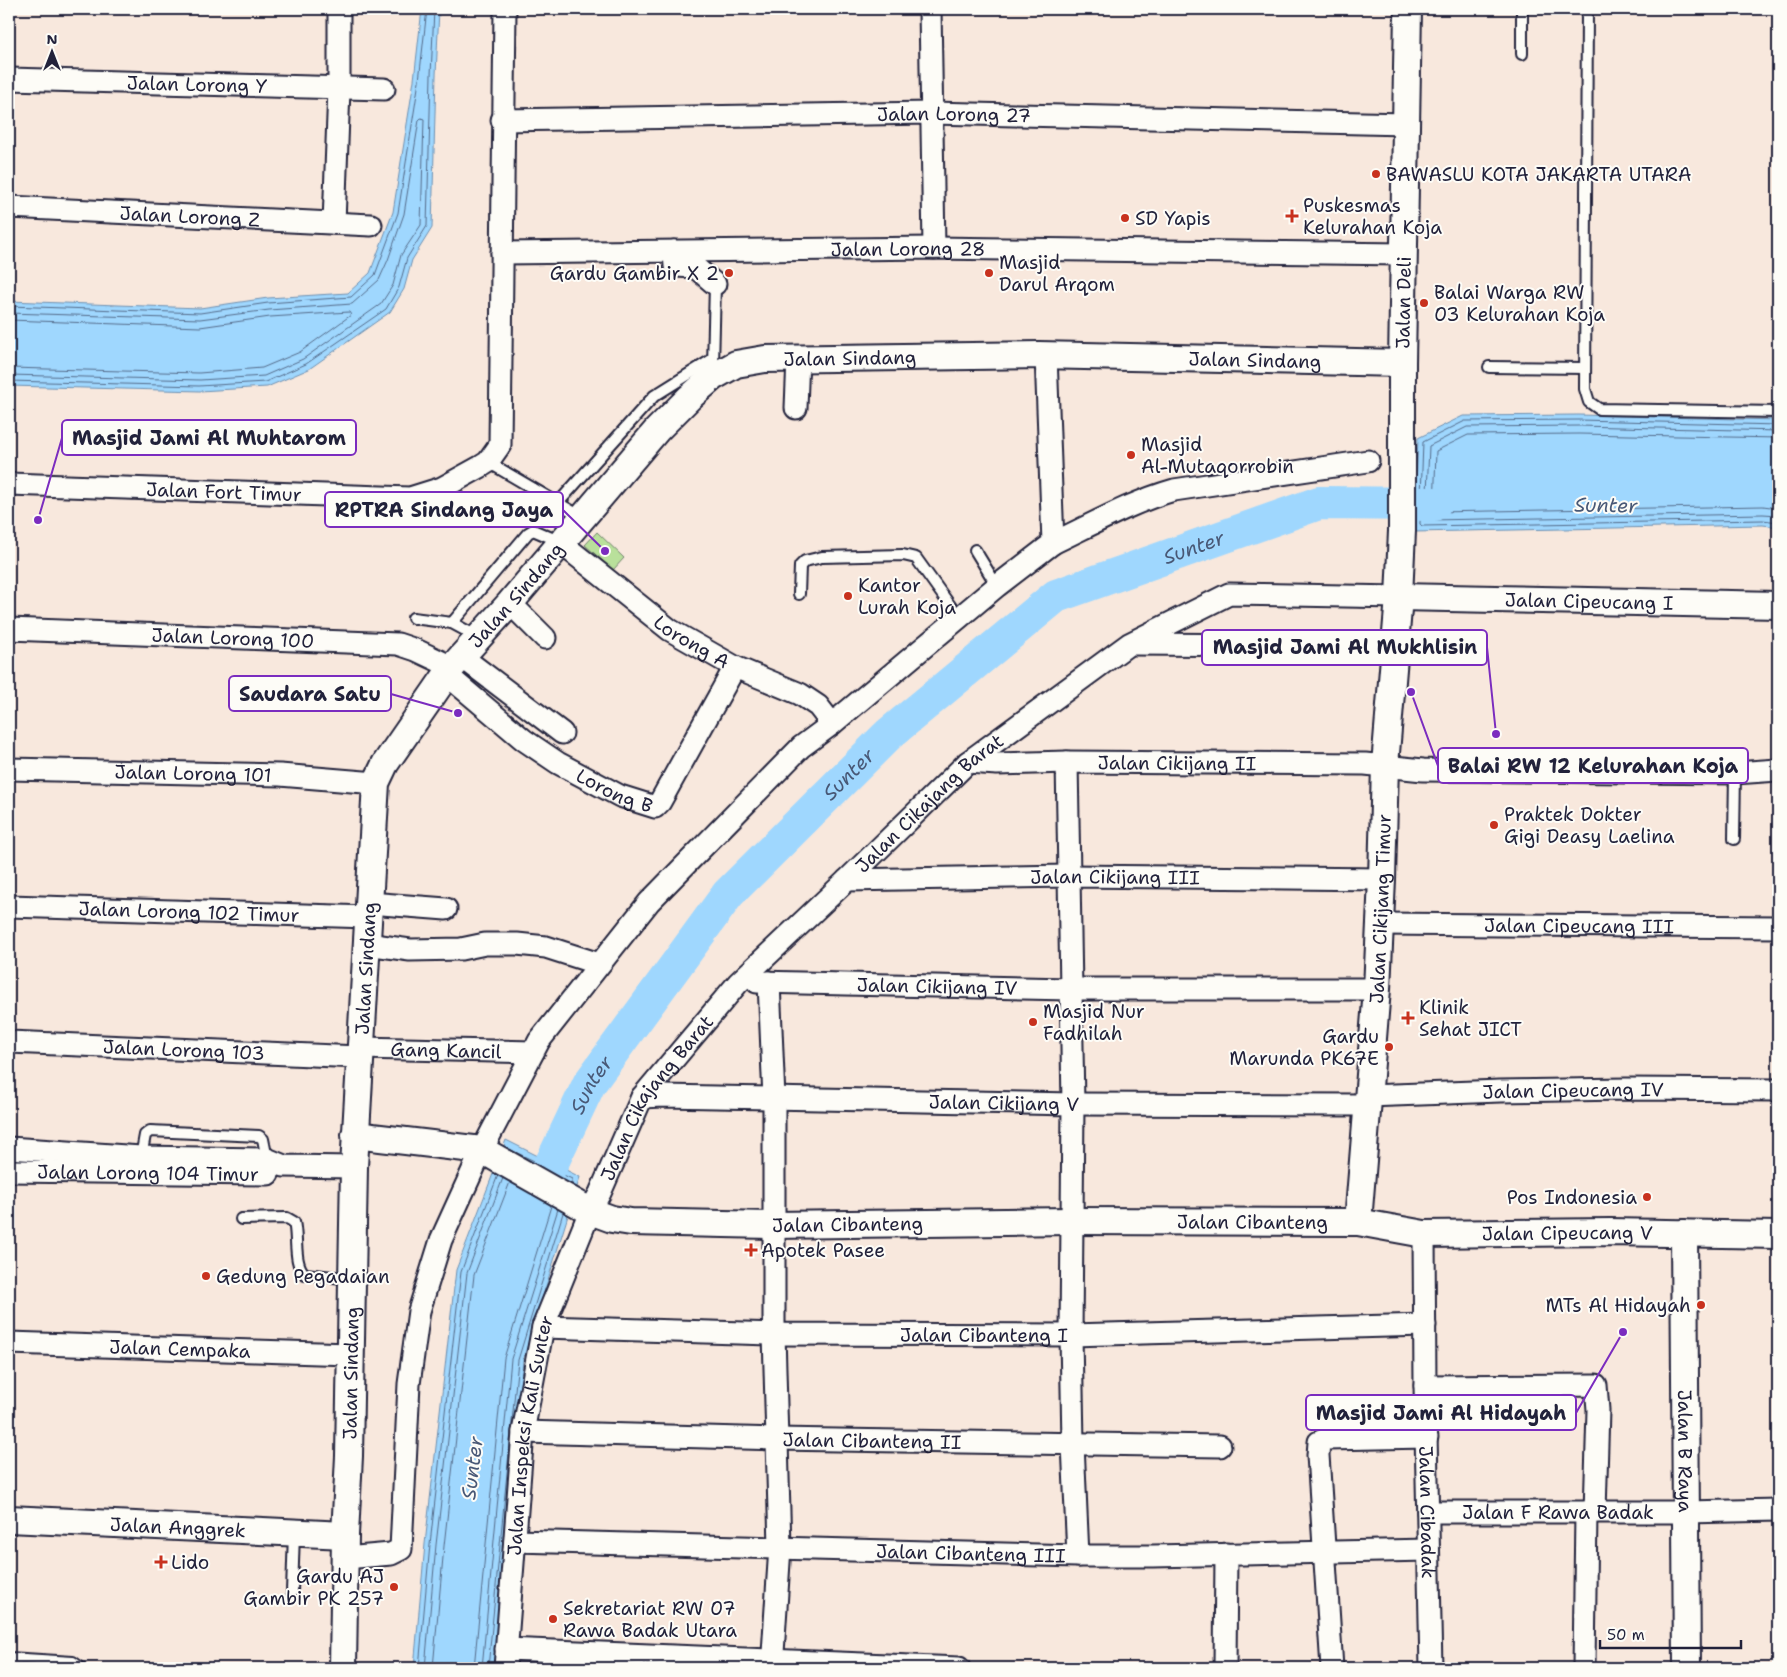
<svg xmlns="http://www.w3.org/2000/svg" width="1787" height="1677" font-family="'Shantell Sans',sans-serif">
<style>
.green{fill:#b9e09b;stroke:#6e816b}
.water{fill:#9fd7fe;stroke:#6d8fb0}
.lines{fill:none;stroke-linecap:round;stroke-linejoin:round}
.shore{stroke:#546a89;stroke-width:1}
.river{stroke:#9fd7fe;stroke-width:34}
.service-casing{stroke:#22223b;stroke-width:14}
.minor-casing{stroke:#22223b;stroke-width:25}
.tertiary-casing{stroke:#22223b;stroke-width:30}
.service{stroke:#fdfcf7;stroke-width:10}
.minor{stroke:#fdfcf7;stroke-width:21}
.tertiary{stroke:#fdfcf7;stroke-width:26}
.poi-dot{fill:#c8321e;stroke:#fdfcf7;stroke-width:2}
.labels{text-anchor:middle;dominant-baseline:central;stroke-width:4;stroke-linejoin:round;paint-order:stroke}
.street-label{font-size:19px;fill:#22223b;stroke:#fdfcf7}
.poi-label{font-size:19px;fill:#22223b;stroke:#fdfcf7;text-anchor:start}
.water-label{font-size:20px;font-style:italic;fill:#485876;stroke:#fdfcf7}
.leader{fill:none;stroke:#7b2cbf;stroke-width:2}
.callout-dot{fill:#7b2cbf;stroke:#fdfcf7;stroke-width:2}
.callout{fill:#fdfcf7;stroke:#7b2cbf;stroke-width:2}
.callout-label{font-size:20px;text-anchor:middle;font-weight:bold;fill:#22223b}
</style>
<rect width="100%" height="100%" fill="#f8e8dd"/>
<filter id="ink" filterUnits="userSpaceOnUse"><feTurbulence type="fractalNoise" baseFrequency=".02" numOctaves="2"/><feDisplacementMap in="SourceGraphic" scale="10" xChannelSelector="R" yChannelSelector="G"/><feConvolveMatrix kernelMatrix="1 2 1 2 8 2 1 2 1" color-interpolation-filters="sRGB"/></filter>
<g filter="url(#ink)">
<path class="green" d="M597 532 624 558 613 570 585 545Z"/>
<g class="water">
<path d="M422 9H439L436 75 432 228 412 260 404 289 390 312 309 369 267 387 200 391 9 386V301L200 308 268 298 348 293 370 273 393 212 414 80Z"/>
<path d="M1579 415 1778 420V527L1763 525 1414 532 1418 438 1463 416Z"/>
<path d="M506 1140 580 1177 523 1360 493 1668H414L425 1544 456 1270Z"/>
</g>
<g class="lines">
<g class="shore">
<path d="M9 306 200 313 268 303 351 297 375 275 398 213 419 81 427 9"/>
<path d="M9 313 200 319 269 310 352 304 379 280 388 260 404 214 419 120 421 118 424 119 421 225 401 255 393 285 381 304 303 359 264 376 200 380 9 375"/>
<path d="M9 320 200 327 270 317 349 312 351 315 300 352 262 368 199 373 9 368"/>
<path d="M9 381 199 386 265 382 306 364 386 309 399 287 407 258 427 226 431 75 434 9"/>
<path d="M1778 425 1579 420 1465 421 1423 442 1420 524 1422 526 1763 520 1778 522"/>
<path d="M1778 431 1579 426 1467 427 1429 446 1426 517 1429 520 1763 514 1778 515"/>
<path d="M1778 438 1579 434 1468 435 1436 451 1434 510 1436 512 1763 506 1778 508"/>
<path d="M509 1149 572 1179V1184"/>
<path d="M419 1668 430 1544 461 1272 498 1175"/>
<path d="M425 1668 436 1545 467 1273 503 1178"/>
<path d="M433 1668 444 1546 474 1275 510 1182"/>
<path d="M474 1668 504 1358 551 1206"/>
<path d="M482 1668 511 1359 558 1209"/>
<path d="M488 1668 518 1360 563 1213"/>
</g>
<path class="river" id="s1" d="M532 1205 589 1084 728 894 889 734 1056 596 1319 503 1434 504"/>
<g class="service-casing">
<g id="service">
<path d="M1522 9V54"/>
<path d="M1587 9 1585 389 1589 402 1599 409 1778 412"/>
<path d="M713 366 715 284"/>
<path d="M1489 367 1585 368"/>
<path d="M488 462 582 517"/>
<path d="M558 503 654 396 713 359"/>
<path d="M975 550 997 586"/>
<path d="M799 594 800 566 805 561 822 557 903 555 916 558 959 618"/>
<path d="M413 618 452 623 478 637"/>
<path d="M452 623 528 533 533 530 561 542"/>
<path d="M1397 638 1466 642"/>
<path d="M1734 839 1735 773"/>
<path d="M141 1157 145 1135 150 1131 259 1136 263 1139 267 1159"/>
<path d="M241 1219 287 1218 294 1222C298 1237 293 1265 305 1274L352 1279"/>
<path d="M292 1592 294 1533"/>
<path d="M9 1658 73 1662 81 1668"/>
</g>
</g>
<g class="minor-casing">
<g id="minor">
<path d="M930 9 934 248"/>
<path id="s2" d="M9 79 384 89"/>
<path id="s3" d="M502 120 932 113 1406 124"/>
<path id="s4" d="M9 207 371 225"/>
<path d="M334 223 339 89V9"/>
<path d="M674 251 675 266 695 267 715 284"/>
<path id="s5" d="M502 253 934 248 1404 254"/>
<path d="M796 408 798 358"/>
<path id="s6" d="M9 484 410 498 442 488 480 467 488 462 500 445 505 9"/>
<path id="s7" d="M561 543 670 630 735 667 800 694 818 706 832 724"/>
<path d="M1053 543C1093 524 1132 502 1174 490L1368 461"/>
<path d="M510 603 545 638"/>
<path id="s8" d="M9 629 398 644 416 650 452 667"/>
<path d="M1132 644 1396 646"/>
<path d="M462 657 562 733"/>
<path id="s9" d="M447 675 524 740 558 763 620 796 655 807 660 802 735 667"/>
<path id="s10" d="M968 762 997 764 1067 762 1365 764 1423 770 1735 773 1778 770"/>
<path d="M1067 762 1073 1104 1071 1335 1073 1444 1078 1556"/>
<path id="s11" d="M9 769 280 775 376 783"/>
<path id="s12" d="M847 880 1069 876 1382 879"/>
<path d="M369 903 446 909"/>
<path id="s13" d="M9 906 369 917"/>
<path id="s14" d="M1380 924 1778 927"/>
<path d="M367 944 410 950 461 949 485 944H517L546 947 599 964"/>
<path id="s15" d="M757 982 1070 989H1377"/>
<path d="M769 982 774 1099V1334L780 1547 772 1668"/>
<path id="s16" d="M9 1042 359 1057"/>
<path id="s17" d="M360 1048 533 1052"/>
<path id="s18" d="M1368 1096 1500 1091 1626 1089 1778 1090"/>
<path id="s19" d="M642 1097 663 1096 1073 1104 1367 1105"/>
<path d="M9 1148 141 1157 267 1159 284 1166 354 1167"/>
<path id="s20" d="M9 1171 268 1174"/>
<path id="s21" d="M1424 1234 1425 1386 1431 1668"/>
<path id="s22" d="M543 1327 774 1334 1071 1335 1425 1325"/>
<path id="s23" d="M9 1343 350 1354"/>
<path d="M1425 1386 1596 1385 1598 1410 1595 1512"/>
<path id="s24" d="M523 1432 776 1439 1220 1446"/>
<path id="s25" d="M1428 1512H1686L1778 1510"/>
<path id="s26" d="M515 1541 1078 1556H1153L1428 1550"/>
<path d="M345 1558 391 1554 401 1549 409 1384 419 1311 441 1240 482 1150 539 1041 649 902 801 747 832 724 997 586 1053 543 1046 355"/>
<path d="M506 1649 959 1668"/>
<path id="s27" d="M505 1668 523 1432 543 1327 590 1211 600 1193 642 1097 738 983 847 880 968 762 1129 644 1229 594 1399 597"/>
<path d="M1225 1668 1226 1554"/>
<path d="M1332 1668 1318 1455 1319 1442 1326 1439 1427 1437"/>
<path d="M1584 1668 1586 1512"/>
</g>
</g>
<g class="tertiary-casing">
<g id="tertiary">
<path id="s28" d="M1399 597 1778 605"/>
<path id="s29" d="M355 1135 482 1150 590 1211 612 1219 631 1222 773 1225 1071 1221 1358 1222 1424 1234 1610 1232 1778 1235"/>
<path id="s30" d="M1358 1222 1377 989 1382 879 1385 765 1399 597 1402 531V363L1408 9"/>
<path id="s31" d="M1684 1233 1687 1668"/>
<path id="s32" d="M9 1519 345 1535"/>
<path id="s33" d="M343 1668 345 1535 349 1456 354 1167 376 783 385 764 452 667 510 603 657 430 690 397 713 377 736 364 765 359 1039 355 1402 363"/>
</g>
</g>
<use href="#service" class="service"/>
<use href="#minor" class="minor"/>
<use href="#tertiary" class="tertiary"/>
</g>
</g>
<g class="poi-dot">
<circle cx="1376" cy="174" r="5"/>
<path d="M1289.5 208.5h5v5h5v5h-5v5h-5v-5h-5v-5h5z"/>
<circle cx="1125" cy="218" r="5"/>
<circle cx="729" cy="273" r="5"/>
<circle cx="989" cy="273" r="5"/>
<circle cx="1424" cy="303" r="5"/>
<circle cx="1131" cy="455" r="5"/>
<circle cx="848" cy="596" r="5"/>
<circle cx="1494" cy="825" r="5"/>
<path d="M1405.5 1010.5h5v5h5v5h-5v5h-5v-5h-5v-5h5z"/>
<circle cx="1033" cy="1022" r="5"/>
<circle cx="1389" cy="1047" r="5"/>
<circle cx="1647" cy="1197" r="5"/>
<path d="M748.5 1242.5h5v5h5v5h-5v5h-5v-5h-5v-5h5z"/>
<circle cx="206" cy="1276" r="5"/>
<circle cx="1701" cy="1305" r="5"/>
<path d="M158.5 1554.5h5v5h5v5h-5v5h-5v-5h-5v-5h5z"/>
<circle cx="394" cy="1587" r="5"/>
<circle cx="553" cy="1619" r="5"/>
</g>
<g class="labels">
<g class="street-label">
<text stroke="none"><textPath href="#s2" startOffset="188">Jalan Lorong Y</textPath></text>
<text stroke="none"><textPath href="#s3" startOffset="452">Jalan Lorong 27</textPath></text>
<text stroke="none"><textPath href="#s4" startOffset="181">Jalan Lorong Z</textPath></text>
<text stroke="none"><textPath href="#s5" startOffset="406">Jalan Lorong 28</textPath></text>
<text stroke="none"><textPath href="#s30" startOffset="921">Jalan Deli</textPath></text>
<text stroke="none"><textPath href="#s33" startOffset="1556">Jalan Sindang</textPath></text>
<text stroke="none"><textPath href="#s33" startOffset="1961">Jalan Sindang</textPath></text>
<text stroke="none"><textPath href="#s6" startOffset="215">Jalan Fort Timur</textPath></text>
<text stroke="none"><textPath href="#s33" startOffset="1121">Jalan Sindang</textPath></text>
<text stroke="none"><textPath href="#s28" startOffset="190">Jalan Cipeucang I</textPath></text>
<text stroke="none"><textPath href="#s8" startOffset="224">Jalan Lorong 100</textPath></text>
<text stroke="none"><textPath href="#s7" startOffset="164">Lorong A</textPath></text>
<text stroke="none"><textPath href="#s10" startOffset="209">Jalan Cikijang II</textPath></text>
<text stroke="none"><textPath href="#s11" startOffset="184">Jalan Lorong 101</textPath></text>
<text stroke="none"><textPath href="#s9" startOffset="205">Lorong B</textPath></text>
<text stroke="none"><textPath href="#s27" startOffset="1006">Jalan Cikajang Barat</textPath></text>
<text stroke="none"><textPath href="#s12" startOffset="268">Jalan Cikijang III</textPath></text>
<text stroke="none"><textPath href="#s30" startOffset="314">Jalan Cikijang Timur</textPath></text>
<text stroke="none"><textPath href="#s13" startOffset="180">Jalan Lorong 102 Timur</textPath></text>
<text stroke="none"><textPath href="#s14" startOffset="199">Jalan Cipeucang III</textPath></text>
<text stroke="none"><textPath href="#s33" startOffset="700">Jalan Sindang</textPath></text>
<text stroke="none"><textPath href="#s15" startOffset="180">Jalan Cikijang IV</textPath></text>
<text stroke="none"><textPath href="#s16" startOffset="175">Jalan Lorong 103</textPath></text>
<text stroke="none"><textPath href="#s17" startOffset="86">Gang Kancil</textPath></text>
<text stroke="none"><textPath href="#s18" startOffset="205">Jalan Cipeucang IV</textPath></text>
<text stroke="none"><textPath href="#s27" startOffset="601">Jalan Cikajang Barat</textPath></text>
<text stroke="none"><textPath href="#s19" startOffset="362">Jalan Cikijang V</textPath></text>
<text stroke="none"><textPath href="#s20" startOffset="139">Jalan Lorong 104 Timur</textPath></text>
<text stroke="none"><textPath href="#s29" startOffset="916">Jalan Cibanteng</textPath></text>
<text stroke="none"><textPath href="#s29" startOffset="511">Jalan Cibanteng</textPath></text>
<text stroke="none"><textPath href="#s29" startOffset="1232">Jalan Cipeucang V</textPath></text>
<text stroke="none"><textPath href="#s22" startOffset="441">Jalan Cibanteng I</textPath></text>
<text stroke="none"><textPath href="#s23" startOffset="171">Jalan Cempaka</textPath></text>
<text stroke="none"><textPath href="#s33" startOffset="295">Jalan Sindang</textPath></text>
<text stroke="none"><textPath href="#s27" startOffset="234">Jalan Inspeksi Kali Sunter</textPath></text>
<text stroke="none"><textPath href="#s24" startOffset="349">Jalan Cibanteng II</textPath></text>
<text stroke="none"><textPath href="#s31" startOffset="218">Jalan B Raya</textPath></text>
<text stroke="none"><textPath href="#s21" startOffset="278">Jalan Cibadak</textPath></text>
<text stroke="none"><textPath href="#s25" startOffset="130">Jalan F Rawa Badak</textPath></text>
<text stroke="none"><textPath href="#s32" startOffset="169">Jalan Anggrek</textPath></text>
<text stroke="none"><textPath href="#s26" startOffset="456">Jalan Cibanteng III</textPath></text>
</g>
<g class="poi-label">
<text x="1386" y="174">BAWASLU KOTA JAKARTA UTARA</text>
<text x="1303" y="205">Puskesmas<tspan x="1303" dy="22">Kelurahan Koja</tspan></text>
<text x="1135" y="218">SD Yapis</text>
<text x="999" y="262">Masjid<tspan x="999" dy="22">Darul Arqom</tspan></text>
<text x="719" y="273" text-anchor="end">Gardu Gambir X 2</text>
<text x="1434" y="292">Balai Warga RW<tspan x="1434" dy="22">03 Kelurahan Koja</tspan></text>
<text x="1141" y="444">Masjid<tspan x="1141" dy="22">Al-Mutaqorrobin</tspan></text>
<text x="858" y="585">Kantor<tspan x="858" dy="22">Lurah Koja</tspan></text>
<text x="1504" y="814">Praktek Dokter<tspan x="1504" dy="22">Gigi Deasy Laelina</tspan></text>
<text x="1419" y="1007">Klinik<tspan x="1419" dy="22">Sehat JICT</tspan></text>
<text x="1043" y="1011">Masjid Nur<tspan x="1043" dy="22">Fadhilah</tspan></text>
<text x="1379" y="1036" text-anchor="end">Gardu<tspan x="1379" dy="22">Marunda PK67E</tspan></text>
<text x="1637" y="1197" text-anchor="end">Pos Indonesia</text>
<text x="761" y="1250">Apotek Pasee</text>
<text x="216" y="1276">Gedung Pegadaian</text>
<text x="1691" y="1305" text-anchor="end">MTs Al Hidayah</text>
<text x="171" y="1562">Lido</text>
<text x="384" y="1576" text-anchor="end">Gardu AJ<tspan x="384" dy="22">Gambir PK 257</tspan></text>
<text x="563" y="1608">Sekretariat RW 07<tspan x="563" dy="22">Rawa Badak Utara</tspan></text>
</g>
<g class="water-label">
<text transform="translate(1606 505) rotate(1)">Sunter</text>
<text stroke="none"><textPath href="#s1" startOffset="959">Sunter</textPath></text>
<text stroke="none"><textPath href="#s1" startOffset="539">Sunter</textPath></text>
<text stroke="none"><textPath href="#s1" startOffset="134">Sunter</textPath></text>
<text transform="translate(472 1468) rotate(-83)">Sunter</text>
</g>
</g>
<path class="leader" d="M38 520L62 438M605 551L563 510M1496 734L1487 647M458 713L391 694M1411 692L1438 766M1623 1332L1576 1413"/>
<g class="callout-dot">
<circle cx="38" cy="520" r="5"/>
<circle cx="605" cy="551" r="5"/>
<circle cx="1496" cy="734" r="5"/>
<circle cx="458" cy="713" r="5"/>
<circle cx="1411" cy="692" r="5"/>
<circle cx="1623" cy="1332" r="5"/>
</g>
<g class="callout">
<rect x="62" y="420" width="294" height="35" rx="5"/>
<rect x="325" y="492" width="238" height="35" rx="5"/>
<rect x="1202" y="630" width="285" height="35" rx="5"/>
<rect x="229" y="676" width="162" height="35" rx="5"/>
<rect x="1438" y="748" width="310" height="35" rx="5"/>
<rect x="1306" y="1395" width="270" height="35" rx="5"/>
</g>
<g class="callout-label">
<text x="209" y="445">Masjid Jami Al Muhtarom</text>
<text x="444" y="517">RPTRA Sindang Jaya</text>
<text x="1345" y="654">Masjid Jami Al Mukhlisin</text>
<text x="310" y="701">Saudara Satu</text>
<text x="1593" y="773">Balai RW 12 Kelurahan Koja</text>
<text x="1441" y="1420">Masjid Jami Al Hidayah</text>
</g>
<rect width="1787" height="1677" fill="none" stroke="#fdfcf7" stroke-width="30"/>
<rect x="15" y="15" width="1757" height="1647" fill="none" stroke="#22223b" stroke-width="2" filter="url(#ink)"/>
<g transform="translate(52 52)" stroke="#fdfcf7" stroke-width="4" paint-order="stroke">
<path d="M0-4L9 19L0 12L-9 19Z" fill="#22223b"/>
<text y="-8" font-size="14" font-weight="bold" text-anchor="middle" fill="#22223b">N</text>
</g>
<path d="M1600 1640v8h141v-8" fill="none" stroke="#22223b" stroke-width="2.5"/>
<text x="1607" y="1640" font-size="15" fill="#22223b" stroke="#fdfcf7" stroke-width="4" paint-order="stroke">50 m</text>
</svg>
